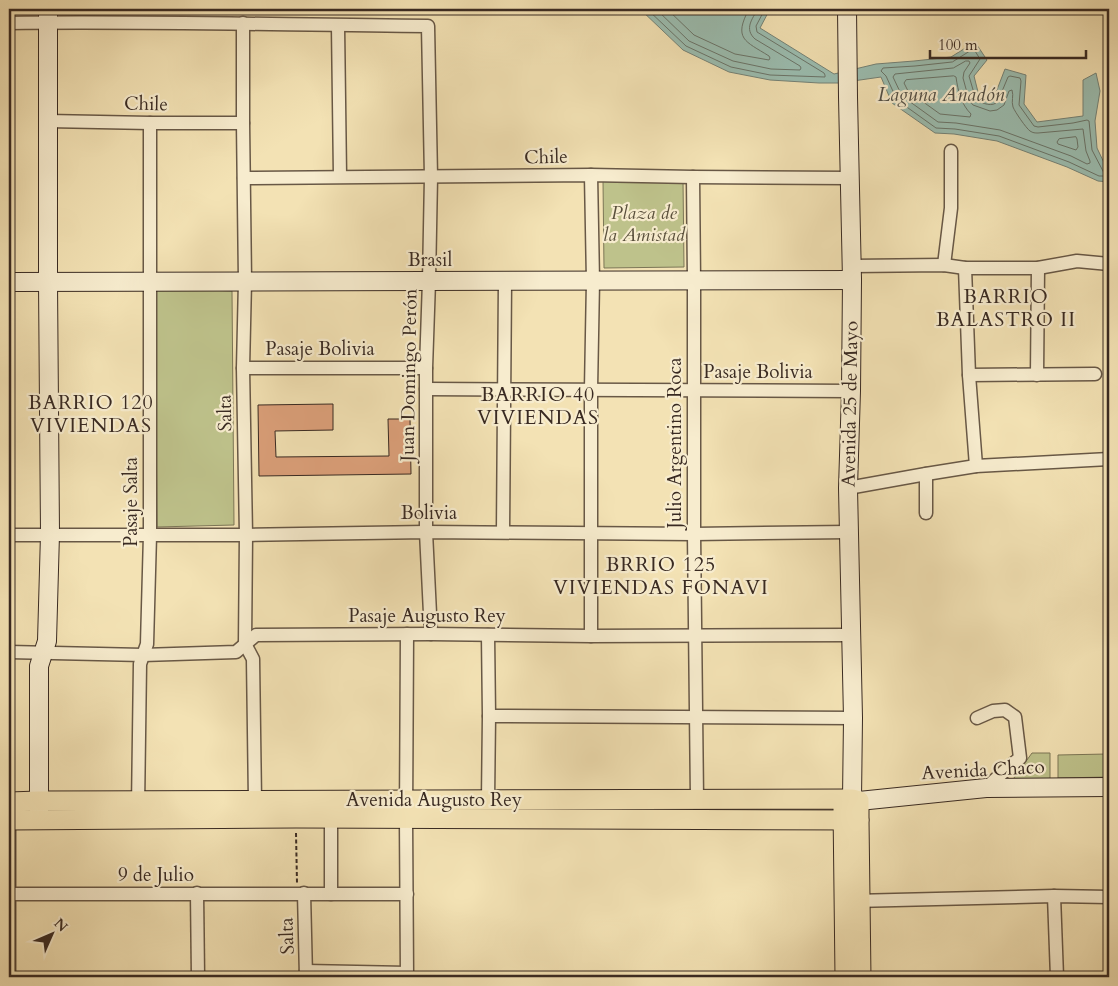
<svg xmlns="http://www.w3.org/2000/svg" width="1118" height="986" font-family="Cardo,serif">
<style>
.green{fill:#bec28b;stroke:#7c7656}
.water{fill:#9bbdb0;stroke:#748277}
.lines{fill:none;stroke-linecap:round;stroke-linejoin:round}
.shore{stroke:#6a7469;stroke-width:1}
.building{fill:#dca07a;stroke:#392a22}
.street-casing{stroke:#685846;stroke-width:15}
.secondary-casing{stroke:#392a22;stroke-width:20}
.primary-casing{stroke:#392a22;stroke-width:21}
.path{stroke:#392a22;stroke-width:2;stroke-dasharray:4 2.5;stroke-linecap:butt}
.street{stroke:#f7ecce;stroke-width:12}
.secondary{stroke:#f7ecce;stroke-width:18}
.primary{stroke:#f3e2b4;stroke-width:19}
.labels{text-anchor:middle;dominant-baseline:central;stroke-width:4.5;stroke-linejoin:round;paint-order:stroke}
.street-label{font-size:19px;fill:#392a22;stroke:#f7ecce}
.park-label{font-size:19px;font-style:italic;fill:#5a503c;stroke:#f7ecce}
.water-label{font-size:20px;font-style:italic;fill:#524f46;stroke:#f7ecce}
.neighbourhood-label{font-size:20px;letter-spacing:1px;fill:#392a22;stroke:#f7ecce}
</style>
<rect width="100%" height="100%" fill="#f3e2b4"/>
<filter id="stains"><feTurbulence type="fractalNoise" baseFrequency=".004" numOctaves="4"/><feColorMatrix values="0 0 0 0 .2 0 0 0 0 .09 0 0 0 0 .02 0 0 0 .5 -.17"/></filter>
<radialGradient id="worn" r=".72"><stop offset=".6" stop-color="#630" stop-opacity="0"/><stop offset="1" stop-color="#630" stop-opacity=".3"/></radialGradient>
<g class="green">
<path d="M345 9H620L622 12Z"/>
<path d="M683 180 684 267 604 268 603 181Z"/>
<path d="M155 288 232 291 234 525 157 527Z"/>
<path d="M1032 753H1050V782H1011Z"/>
<path d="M1107 754 1108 777 1058 778V755Z"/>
</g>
<path class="water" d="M640 9H770L760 28 834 74 876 64 914 61 951 57 975 42 987 60 974 76 979 96 993 100 1005 69 1026 75 1024 104 1037 122 1083 116V80L1096 73 1100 91 1095 121 1097 148 1107 169H1109V182L1098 181 1067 167 997 141 954 134 935 133 892 103 881 77 839 83H819L770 80 729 72 683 50Z"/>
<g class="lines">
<g class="shore">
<path d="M647 9 686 46 731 67 770 75 825 77V75L824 73 757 32 756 26 765 9"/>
<path d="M656 9 689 41 733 61 771 69 800 70 801 68 800 66 755 39C744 29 752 19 758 9"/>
<path d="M667 9 694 35 735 54 769 60 770 58 769 56C745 41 733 39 749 9"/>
<path d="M972 50 975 51 980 59 969 76 976 100C982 103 993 108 998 101L1008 77 1010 76 1020 78 1021 81 1019 105 1034 126 1038 127 1073 123 1087 120 1089 121 1092 150 1104 173V176H1099L1069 162 999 136 955 129 936 128 897 100 886 76 881 71 883 68 915 66 952 62Z"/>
<path d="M966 61H969L970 63 964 72 963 78 969 100 973 105 990 111 997 110 1004 105 1009 91 1012 90C1014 96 1011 101 1013 107 1015 112 1026 128 1030 131 1033 133 1035 133 1038 133L1083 129 1086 151 1090 161V163L1087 164 1071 156 1000 130 956 123 938 122 902 96 893 77 895 74 953 68Z"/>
<path d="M954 76 956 77C958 91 961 104 971 114L970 117 940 114 908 91 904 83 906 80Z"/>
<path d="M1076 137 1077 139 1078 147 1076 150 1058 144 1057 142 1059 139Z"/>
</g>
</g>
<path class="building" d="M333 404V430L275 431 276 457 389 456 388 419H410L411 474 259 476 258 405Z"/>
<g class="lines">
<g class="street-casing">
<g id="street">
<path d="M9 23C149 21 288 25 428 26L431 177 429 281 426 368V532L431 634"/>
<path d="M243 23V123L245 281 243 368 246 535 245 644 253 659 255 801"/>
<path d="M338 26 340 176"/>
<path d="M48 121 150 123H243"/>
<path d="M693 177 694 281V534L697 799"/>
<path d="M244 178 591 175 693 177 849 178"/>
<path d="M944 265 951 208V151"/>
<path d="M852 266 944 265 965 268H1038L1077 261 1109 264"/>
<path d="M965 268 969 375 976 466"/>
<path d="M243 368H426"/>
<path d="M969 375 1095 374"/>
<path d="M1037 375 1038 268"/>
<path d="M426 389 851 391"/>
<path d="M848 488 926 474 976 466 1109 459"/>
<path d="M926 513V474"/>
<path d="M503 532 505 281"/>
<path d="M9 535H246L426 532 694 534 849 532"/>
<path d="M591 636V389L593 281 591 175"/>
<path d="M9 652 143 655 236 652 256 635 431 634 591 636 851 635"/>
<path d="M489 716 853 718"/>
<path d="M977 718 993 711 1005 710 1015 717 1020 758 1010 766 986 788"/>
<path d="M488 800 489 716 488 635"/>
<path d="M138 807 140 664 147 644 150 535V123"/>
<path d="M197 893 198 977"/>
<path d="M304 893 306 977"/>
<path d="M9 894H407"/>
<path d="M331 894V819"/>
<path d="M1054 896 1057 977"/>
<path d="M854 901 1054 896 1109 897"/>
<path d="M306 971 407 973"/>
<path d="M9 977V812"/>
<path d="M407 977 406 819 407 634"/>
</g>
</g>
<g class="secondary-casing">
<g id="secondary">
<path d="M847 9 848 97 852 280 851 391 848 488 853 718 852 799"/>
<path d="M9 282 852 280"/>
<path d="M859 801 986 788 1109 787"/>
<path d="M39 814V666L47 641 50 534 48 282V9"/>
</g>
</g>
<g class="primary-casing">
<g id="primary">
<path d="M9 802 39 801 852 799 859 801V820L861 977"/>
<path d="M843 808 845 977"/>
<path d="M9 820 296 818 859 820"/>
</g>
</g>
<path class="path" d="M296 833 297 883"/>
<use href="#street" class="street"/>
<use href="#secondary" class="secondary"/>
<use href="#primary" class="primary"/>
</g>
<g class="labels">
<g class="street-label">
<text transform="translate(146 104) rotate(1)">Chile</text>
<text transform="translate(546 157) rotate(-1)">Chile</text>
<text x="430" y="260">Brasil</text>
<text x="320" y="349">Pasaje Bolivia</text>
<text x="758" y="372">Pasaje Bolivia</text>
<text transform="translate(409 375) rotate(-89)">Juan Domingo Perón</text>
<text transform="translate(850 404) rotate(-89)">Avenida 25 de Mayo</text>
<text transform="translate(225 413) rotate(-91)">Salta</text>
<text transform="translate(675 443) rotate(-90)">Julio Argentino Roca</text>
<text transform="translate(131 502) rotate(-90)">Pasaje Salta</text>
<text x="429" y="513">Bolivia</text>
<text x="427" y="616">Pasaje Augusto Rey</text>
<text transform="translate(983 770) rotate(-3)">Avenida Chaco</text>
<text x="434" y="800">Avenida Augusto Rey</text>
<text x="156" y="875">9 de Julio</text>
<text transform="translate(287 936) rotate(-92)">Salta</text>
</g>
<g class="park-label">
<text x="644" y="213">Plaza de<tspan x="644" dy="22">la Amistad</tspan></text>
</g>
<g class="water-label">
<text x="941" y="94">Laguna Anadón</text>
</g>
<g class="neighbourhood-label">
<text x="1006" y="296">BARRIO<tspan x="1006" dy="23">BALASTRO II</tspan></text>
<text x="538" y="394">BARRIO 40<tspan x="538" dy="23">VIVIENDAS</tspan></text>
<text x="91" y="402">BARRIO 120<tspan x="91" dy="23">VIVIENDAS</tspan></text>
<text x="661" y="564">BRRIO 125<tspan x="661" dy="23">VIVIENDAS FONAVI</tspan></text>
</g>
</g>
<rect width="1118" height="986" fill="none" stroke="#f3e2b4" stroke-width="30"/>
<rect x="10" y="10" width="1098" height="966" fill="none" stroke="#392a22" stroke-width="2.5"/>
<rect x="15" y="15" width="1088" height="956" fill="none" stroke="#392a22"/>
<g transform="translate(52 934) rotate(45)" stroke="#f7ecce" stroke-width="4" paint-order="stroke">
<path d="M0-4L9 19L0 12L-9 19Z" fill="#392a22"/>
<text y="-8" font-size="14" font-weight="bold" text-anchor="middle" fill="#392a22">N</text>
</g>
<path d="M930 50v8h156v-8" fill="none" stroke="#392a22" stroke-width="2.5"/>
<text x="938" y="50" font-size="15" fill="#392a22" stroke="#f7ecce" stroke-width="4" paint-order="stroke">100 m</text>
<rect width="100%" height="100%" filter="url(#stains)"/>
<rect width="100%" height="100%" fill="url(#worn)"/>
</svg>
